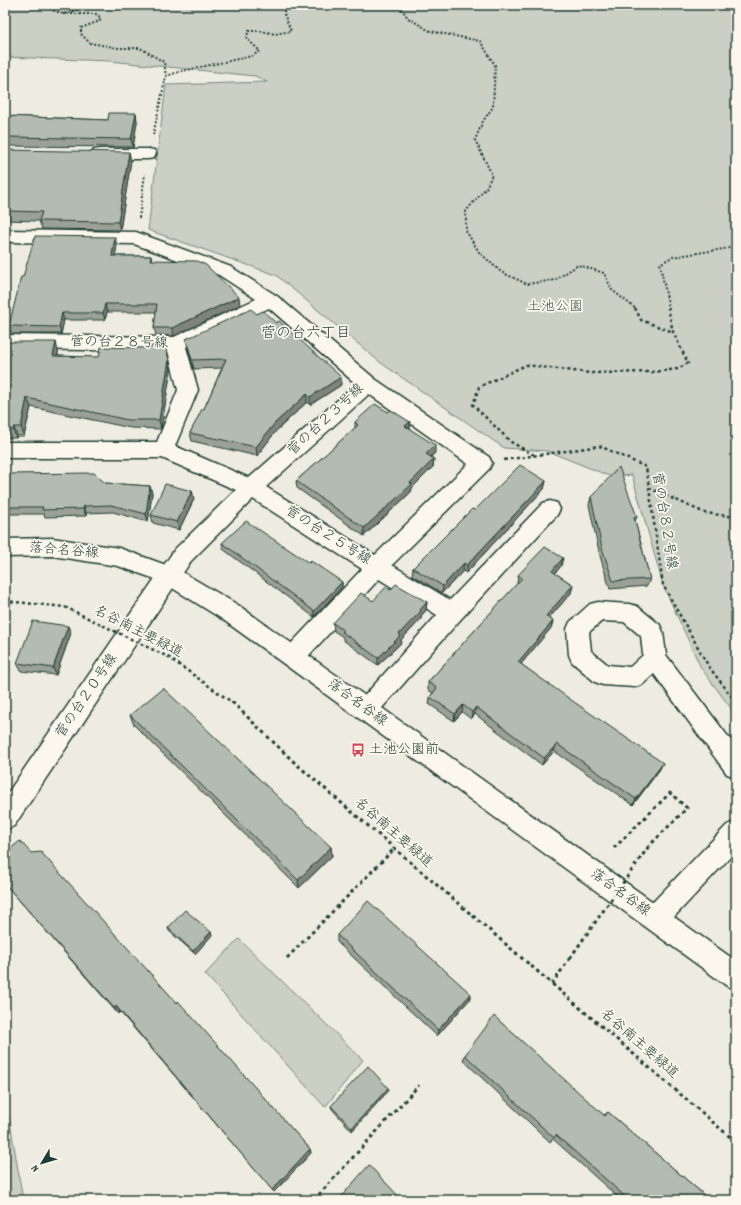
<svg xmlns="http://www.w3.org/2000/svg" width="741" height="1205" font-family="Dekko,'Klee One',sans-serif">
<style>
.green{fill:#cbcfc4;stroke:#75867c}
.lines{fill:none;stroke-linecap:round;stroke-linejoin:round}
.minor-casing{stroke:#1f3d34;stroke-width:3}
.tertiary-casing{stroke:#1f3d34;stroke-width:3}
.path-far2{stroke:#1f3d34;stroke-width:2;stroke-dasharray:2 2;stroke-linecap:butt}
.path-far1{stroke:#1f3d34;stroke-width:2.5;stroke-dasharray:3 3;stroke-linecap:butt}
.path{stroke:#1f3d34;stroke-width:3;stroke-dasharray:3.5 3.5;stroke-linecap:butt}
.minor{fill:#fbf7ec;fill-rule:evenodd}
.tertiary{fill:#fbf7ec;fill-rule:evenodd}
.path-bridge-far1{stroke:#1f3d34;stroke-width:2.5;stroke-dasharray:3 3;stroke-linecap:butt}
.path-bridge{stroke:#1f3d34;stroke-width:3;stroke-dasharray:3.5 3.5;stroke-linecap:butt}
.wall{fill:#9ba197;stroke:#1f3d34}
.shaded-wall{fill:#7e837b;stroke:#1f3d34}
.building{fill:#b4bbb0;stroke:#1f3d34}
.labels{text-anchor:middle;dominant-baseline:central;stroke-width:3.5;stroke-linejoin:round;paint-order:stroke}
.park-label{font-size:14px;fill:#415a51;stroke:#fbf7ec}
.street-label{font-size:14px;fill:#1f3d34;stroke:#fbf7ec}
.poi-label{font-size:14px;fill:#1f3d34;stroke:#fbf7ec;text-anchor:start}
.neighbourhood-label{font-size:15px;fill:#1f3d34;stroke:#fbf7ec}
</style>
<rect width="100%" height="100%" fill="#eeece1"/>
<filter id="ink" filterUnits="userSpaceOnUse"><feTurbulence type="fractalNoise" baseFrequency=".025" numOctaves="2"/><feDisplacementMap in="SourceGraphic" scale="8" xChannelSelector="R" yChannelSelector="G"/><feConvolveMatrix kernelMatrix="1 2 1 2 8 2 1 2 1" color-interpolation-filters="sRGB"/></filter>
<g filter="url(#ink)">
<g class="green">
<path d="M5 5H736V715L701 668 663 585 632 475 612 477 547 451 504 448 381 363 276 275 148 230 166 85 267 82 255 76 110 61 5 57Z"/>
<path d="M239 939 363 1060 325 1107 205 974Z"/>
<path d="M5 1115 9 1116 23 1200H5Z"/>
</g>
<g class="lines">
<g class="minor-casing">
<g id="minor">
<path d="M100 149H148L154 150 156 154 154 158 148 159H100L94 158 92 154 94 150Z"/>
<path d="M5 230 136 232 231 267 277 296 375 379 489 457 492 463 489 469 392 565 450 600 543 503 550 501 557 503 560 509 557 515 460 620 374 717 366 720 358 717 354 710 358 703 437 615 379 579 301 664 293 667 285 664 282 657 285 650 362 569 253 499 191 561 14 826 5 830V797L175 549 236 490 162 458H5V442H157L178 390 168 351 5 349V335L174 337 256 299 219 275 134 244 5 242ZM269 308 356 384 249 478 175 446 198 390 186 347ZM369 394 468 464 375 555 266 487Z"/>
<path d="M598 602 629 604 637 606 660 625 663 632 666 655 736 747V777L727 774 654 674 643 684 635 687 603 685 595 682 572 662 569 655 567 629 570 622 590 604ZM602 621 624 622 641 636 643 655 630 667 608 665 591 651 589 632Z"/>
</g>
</g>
<g class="tertiary-casing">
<path id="tertiary" d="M52 538 119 548 177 569 238 605 653 902 727 825 736 821V851L674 917 736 961V990L727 986 222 619 161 581 118 566 52 556 5 557V539Z"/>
</g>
<g class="path-far2">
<path d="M48 5 50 9 63 14 93 6 125 7 136 5"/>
<path d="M399 5 408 18 430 31 480 41 495 65 493 107 483 121 475 140 492 175 486 188 466 211V231L479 252 501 272 527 284 555 280 578 265 604 273 612 290 636 309"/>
<path d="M63 14H96L99 16 100 21 81 28V34L90 43 119 48H140L164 62 166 76"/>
<path d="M153 135 166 76 182 71 252 56 260 51 247 39 248 31H261L275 34 291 31 284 14V5"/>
<path d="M139 218 145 174"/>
<path d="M669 309 660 264 672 257 736 247"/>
</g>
<g class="path-far1">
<path d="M635 308 641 320 673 332"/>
<path d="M534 455 511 442 473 405 479 387 526 365 590 373 653 372 678 369 688 363 673 332 668 308"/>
<path d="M504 460 600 446 646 467 663 585 709 667 736 702"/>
<path d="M649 488 705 513 736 517"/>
<path d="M5 601 65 607"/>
<path d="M168 657 233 703"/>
</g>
<g class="path">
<path d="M232 702 295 763 736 1142"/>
<path d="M614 848 670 793 687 808 649 846"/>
<path d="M287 958 394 849"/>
<path d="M552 984 570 958"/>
<path d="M314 1200 419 1085"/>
</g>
<use href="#minor" class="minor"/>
<use href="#tertiary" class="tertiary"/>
<path class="path-bridge-far1" d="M65 607 168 657"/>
<path class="path-bridge" d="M570 958 649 846"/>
</g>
<g class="wall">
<path d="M136 113 137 122 133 147 5 146V116L108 120Z"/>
<path d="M5 150 131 160 120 230 42 229 39 221 5 220Z"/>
<path d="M117 245 115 256H151L152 260 240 305 174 336 156 335 154 328 156 312H107L105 320H64L61 334H12L9 326 23 277Z"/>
<path d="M257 314 341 385 310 405 307 402 276 431 257 456 192 441 190 433 204 409 222 368 194 369 188 348 186 339Z"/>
<path d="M5 342 58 351V356L169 360 171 369 161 429 131 428 31 407 24 436H17L16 438H5Z"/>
<path d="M388 412 410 422V429L435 453 431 457 434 459 433 467 412 488 411 492 364 536 297 488 296 481 355 428V422Z"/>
<path d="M5 474 105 483 150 486 152 493 148 522 113 512 86 513V516L45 517 44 514H5Z"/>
<path d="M546 481 544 489 466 573 463 571 442 593 412 575 413 568 475 510Z"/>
<path d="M192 491 194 499 179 530 153 523 151 515Z"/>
<path d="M591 497 637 517 635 521 650 579 647 586 610 589 600 556 589 505Z"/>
<path d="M222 543 309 563 342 582V587L314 617 223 549Z"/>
<path d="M561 566 555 573 573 585 571 593 549 618 553 621 551 628 521 664 660 769 633 805 554 751 542 765 475 714 471 719 462 712 454 721 429 704 430 697 433 693 428 690V682L517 584 518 575Z"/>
<path d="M390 590 427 602 426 610 421 616V619L401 640V643L378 665 343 640V637L334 631 333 623 373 601Z"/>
<path d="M71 633 56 675 21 671 17 663Z"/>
<path d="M130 715 331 847 332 856 299 888 134 725Z"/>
<path d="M31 853 177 1003 310 1149 311 1153 274 1192 120 1012 118 1014 5 884Z"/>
<path d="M168 928 211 932 212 935 195 954 169 931Z"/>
<path d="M337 935 471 994 469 1000 437 1036 337 942Z"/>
<path d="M465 1055 604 1115 608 1112 710 1200H621L553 1139 550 1142 463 1060Z"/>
<path d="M388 1088V1091L352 1131 332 1109 331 1106Z"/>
</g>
<g class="shaded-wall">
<path d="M136 113 137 122 133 147 131 139Z"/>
<path d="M129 152 131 160 120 230 118 222Z"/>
<path d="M115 237 117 245 114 263 112 256Z"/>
<path d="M239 297 240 305 174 336 172 328Z"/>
<path d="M105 304 107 312 105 320 103 313Z"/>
<path d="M62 313 64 320 61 334 59 327Z"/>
<path d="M56 342 58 351 56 365 53 356Z"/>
<path d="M169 360 171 369 161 429 159 420Z"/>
<path d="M341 377V385L310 405V397Z"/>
<path d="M307 394V402L276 431 257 456 256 447 275 423Z"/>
<path d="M27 398 31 407 24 436 21 427Z"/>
<path d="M410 422V430L405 426Z"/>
<path d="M14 427 17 436 16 438 13 430Z"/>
<path d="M435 445V453L425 462 426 454Z"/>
<path d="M434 459 433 467 412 488 411 492 364 536V528Z"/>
<path d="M546 481 544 489 466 573 467 565Z"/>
<path d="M150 486 152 493 148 522 146 514Z"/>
<path d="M192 491 194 499 179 530 177 522Z"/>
<path d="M84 506 86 513V516L83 509Z"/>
<path d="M563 558 561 566 550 579 552 571Z"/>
<path d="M464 563 463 571 442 593 443 586Z"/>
<path d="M342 582V587L314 617V611Z"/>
<path d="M573 585 571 593 544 624 546 616Z"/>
<path d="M427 602 426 610 421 616V619L401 640V643L378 665V658Z"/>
<path d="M553 621 551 628 517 669 518 662Z"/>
<path d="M68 626 71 633 56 675 53 668Z"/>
<path d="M463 705 462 712 454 721 455 714Z"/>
<path d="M476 707 475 714 471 719 472 712Z"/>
<path d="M557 744 554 751 542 765 544 758Z"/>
<path d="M663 763 660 769 633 805 636 799Z"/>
<path d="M331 847 332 856 299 888 298 880Z"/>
<path d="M211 932 212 935 195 954 193 951Z"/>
<path d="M471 994 469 1000 437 1036 438 1030Z"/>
<path d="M116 1006 120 1012 118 1014 114 1008Z"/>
<path d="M388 1088V1091L352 1131V1128Z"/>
<path d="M310 1149 311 1153 274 1192 272 1190Z"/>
</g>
<g class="building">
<path d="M109 113H136L131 139 5 137V116L108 120Z"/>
<path d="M5 150 129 152 118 222 39 221 42 212 5 211Z"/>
<path d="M35 236 115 237 112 256H151L150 260 197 261 206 265 239 297 172 328H154L157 304H105L103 313H62L59 327 9 326 21 277H23Z"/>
<path d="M251 309 257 314 263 311 276 323 279 321 341 377 310 397 307 394 275 423 256 447 190 433 202 409H204L226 359 192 360 186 339Z"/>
<path d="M5 342H56L53 356 99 357 101 347 147 348 152 347 153 344H165L169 360 159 420H128L27 398 21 427H14L13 430 5 429Z"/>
<path d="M375 404 388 412 391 410 410 422 405 426 435 445 426 454 434 459 410 483 412 484 364 528 296 481 358 425 355 422Z"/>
<path d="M520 465 546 481 467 565 464 563 443 586 413 568 472 509 475 510Z"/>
<path d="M619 467 637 517H634L650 579 613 581 602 548 591 497Z"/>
<path d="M94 473 105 483 150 486 146 514 111 505 84 506 83 509 42 510 43 507H5V474Z"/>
<path d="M165 484 192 491 177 522 151 515Z"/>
<path d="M246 521 309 563 311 561 342 582 314 611 222 543Z"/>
<path d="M545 547 563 558 552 571 573 585 546 616 553 621 518 662 574 702 663 763 636 799 557 744 544 758 476 707 472 712 463 705 455 714 430 697 437 688 428 682 522 578 518 575Z"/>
<path d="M396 584 427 602 420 610 421 611 399 634 401 635 378 658 342 632 344 631 333 623 361 593 373 601 386 587 390 590Z"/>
<path d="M33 621 68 626 53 668 17 663Z"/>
<path d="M163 688 331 847 298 880 130 715Z"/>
<path d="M20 841 31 853 41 852 177 1003 178 1001 310 1149 272 1190 116 1006 114 1008 5 884V853Z"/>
<path d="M368 901 471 994 438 1030 337 935Z"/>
<path d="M185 910 211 932 193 951 168 928Z"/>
<path d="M494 1016 605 1116 608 1112 710 1200H629L556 1135 554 1138 465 1055Z"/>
<path d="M368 1066 388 1088 352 1128 331 1106Z"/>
<path d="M369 1165 402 1200H338Z"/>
</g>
</g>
<defs>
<g id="bus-bare" transform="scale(1.08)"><path d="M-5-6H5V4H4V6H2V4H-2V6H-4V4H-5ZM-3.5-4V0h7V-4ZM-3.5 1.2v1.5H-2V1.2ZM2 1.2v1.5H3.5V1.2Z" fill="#d1495b" stroke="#fbf7ec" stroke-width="2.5" paint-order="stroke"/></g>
</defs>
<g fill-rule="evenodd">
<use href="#bus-bare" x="358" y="750"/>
</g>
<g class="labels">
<g class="park-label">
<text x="555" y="307">土池公園</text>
</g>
<g class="street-label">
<text transform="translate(119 343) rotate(1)">菅の台２８号線</text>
<text transform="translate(326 420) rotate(-43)">菅の台２３号線</text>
<text transform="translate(664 521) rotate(81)">菅の台８２号線</text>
<text transform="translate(328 536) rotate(32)">菅の台２５号線</text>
<text transform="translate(64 551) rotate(5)">落合名谷線</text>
<text transform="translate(138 632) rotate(27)">名谷南主要緑道</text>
<text transform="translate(87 696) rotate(-56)">菅の台２０号線</text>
<text transform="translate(357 703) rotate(36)">落合名谷線</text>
<text transform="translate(393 833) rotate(41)">名谷南主要緑道</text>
<text transform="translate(620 893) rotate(36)">落合名谷線</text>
<text transform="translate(639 1044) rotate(41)">名谷南主要緑道</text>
</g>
<g class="poi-label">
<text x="369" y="750">土池公園前</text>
</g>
<g class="neighbourhood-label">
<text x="306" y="334">菅の台六丁目</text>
</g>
</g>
<rect width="741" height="1205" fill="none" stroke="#fbf7ec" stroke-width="20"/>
<rect x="10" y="10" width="721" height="1185" fill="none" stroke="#1f3d34" stroke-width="1.5" filter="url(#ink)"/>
<g transform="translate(42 1163) rotate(232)" stroke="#fbf7ec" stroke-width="3" paint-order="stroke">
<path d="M0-3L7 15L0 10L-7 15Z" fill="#1f3d34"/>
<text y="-6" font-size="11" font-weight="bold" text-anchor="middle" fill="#1f3d34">N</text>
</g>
</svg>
